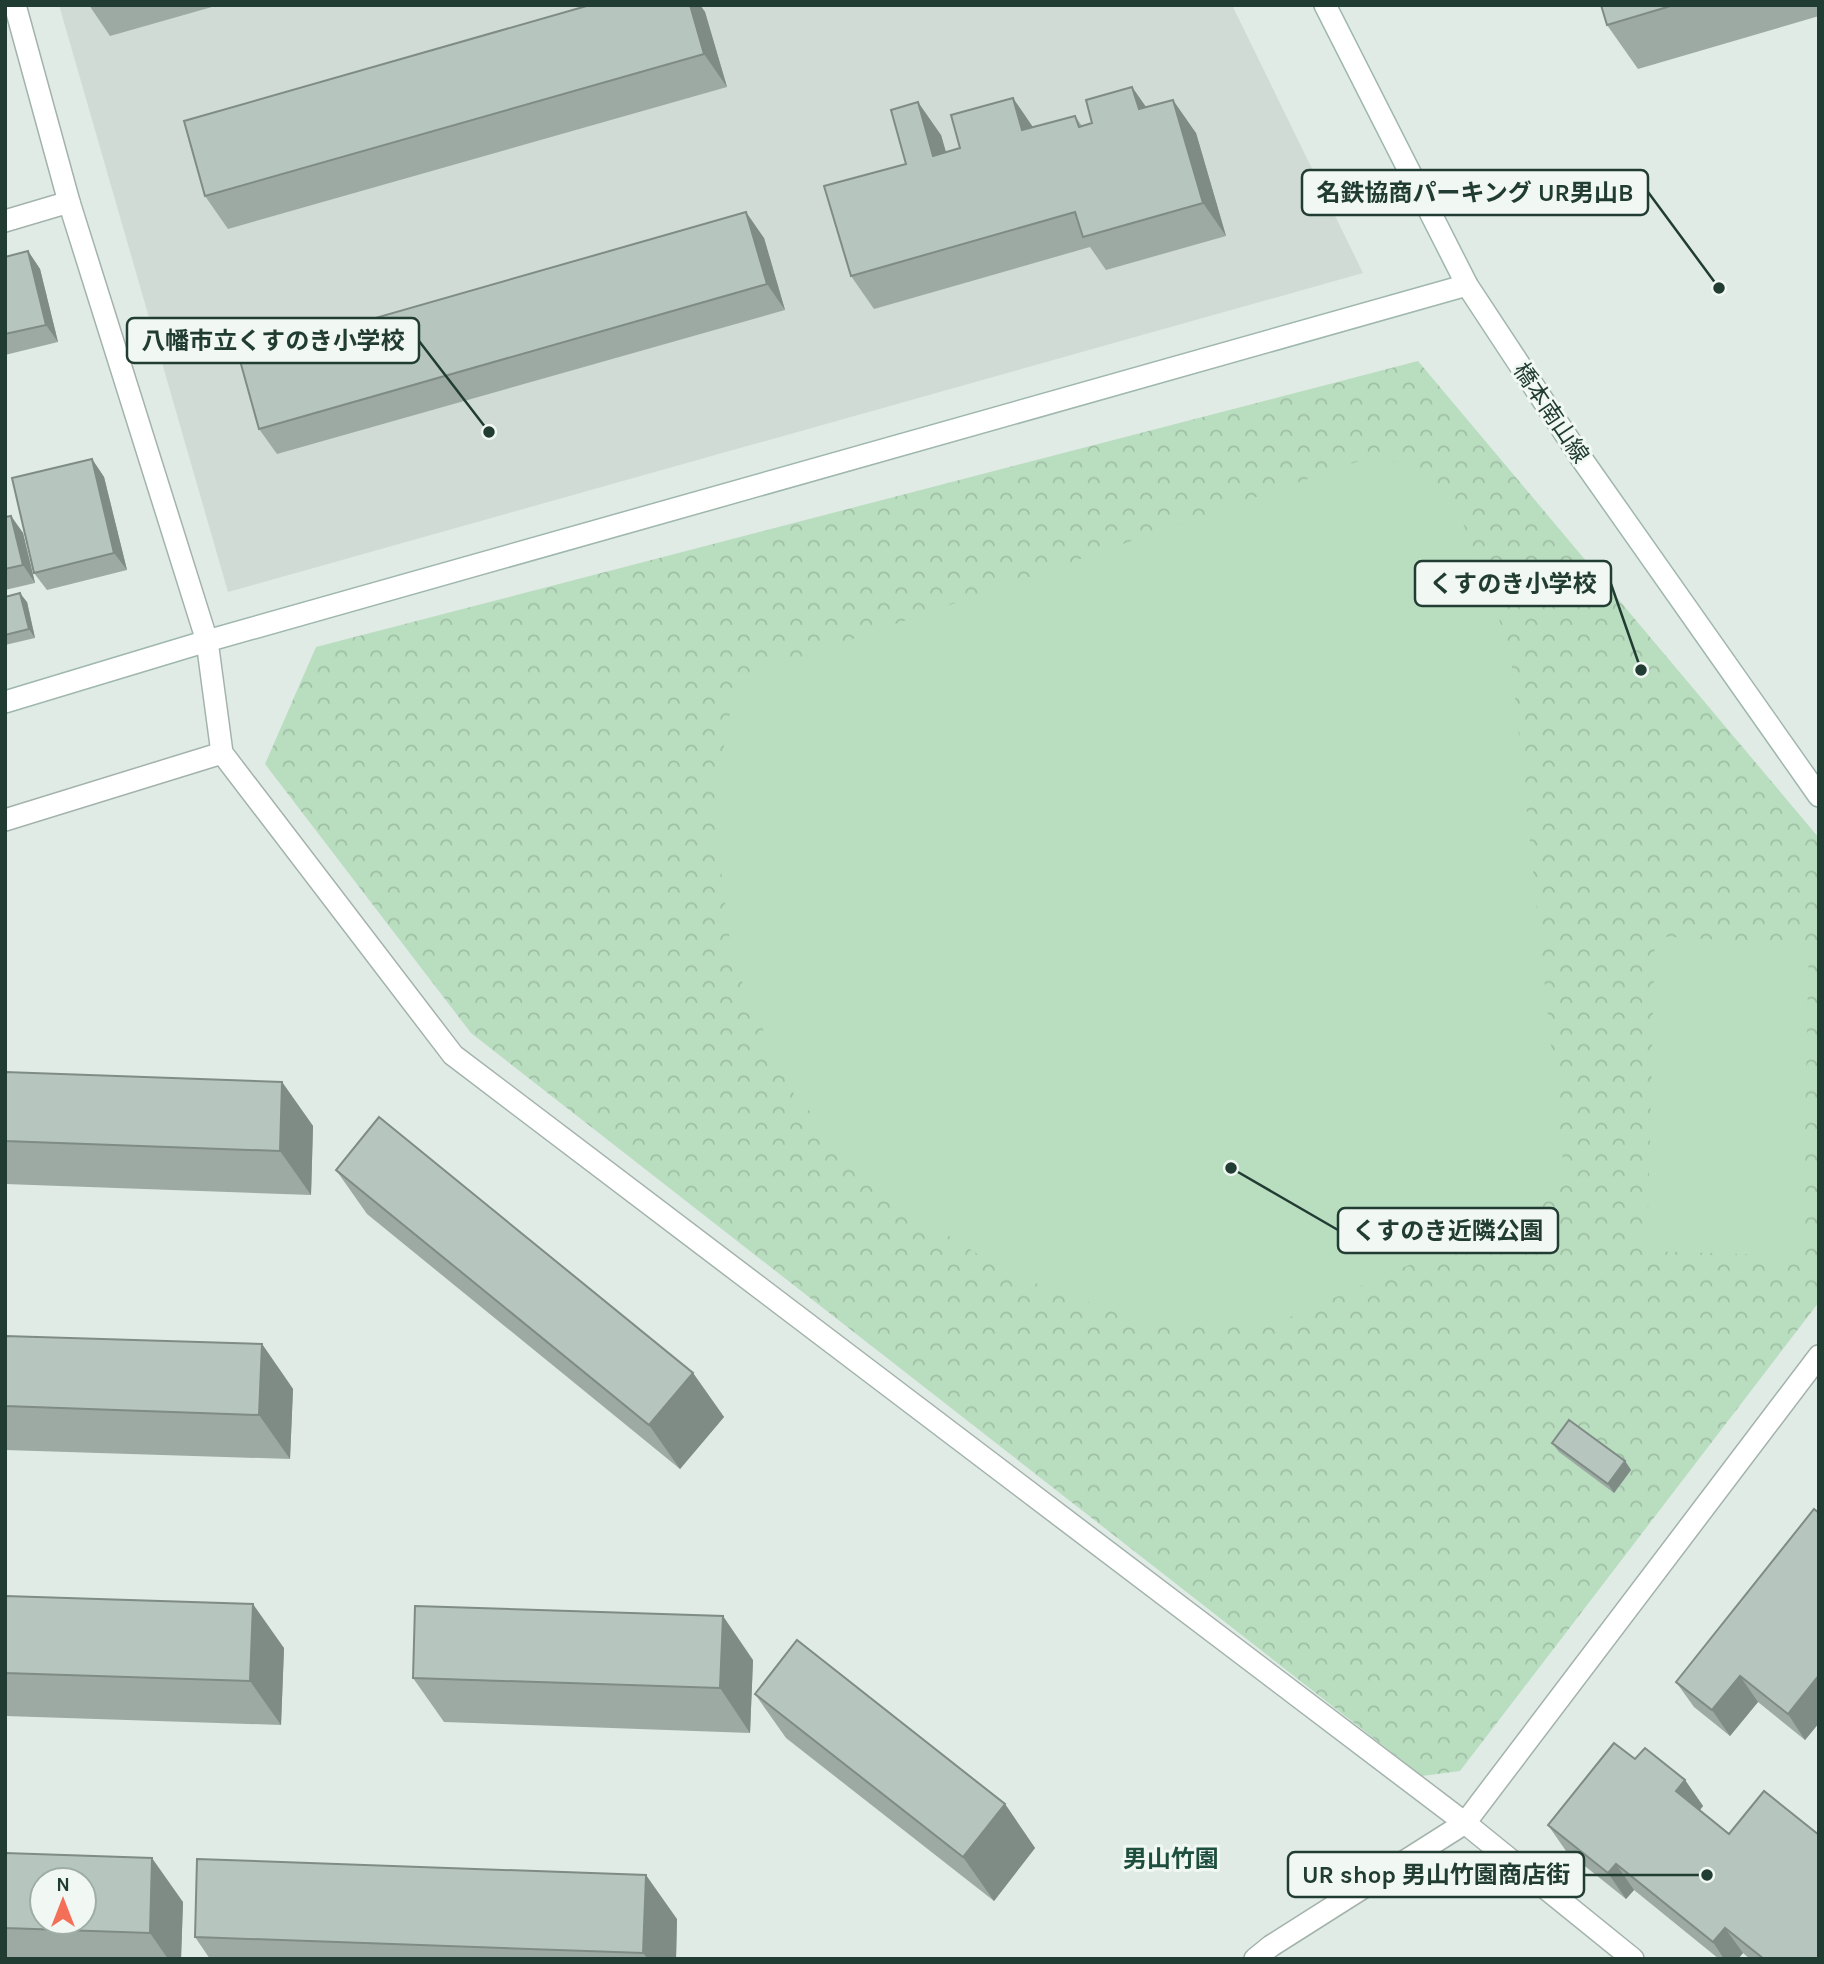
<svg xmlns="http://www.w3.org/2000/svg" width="1824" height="1964" font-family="Karla,'Noto Sans JP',sans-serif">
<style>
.built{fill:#cfdbd4}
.park{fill:url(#park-crowns)}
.garden{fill:#b9ddbf}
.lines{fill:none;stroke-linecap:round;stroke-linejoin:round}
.lane-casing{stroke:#a3b3ac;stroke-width:24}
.street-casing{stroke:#a3b3ac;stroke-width:24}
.secondary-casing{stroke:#9fb7ad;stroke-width:24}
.lane{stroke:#fff;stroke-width:21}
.street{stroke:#fff;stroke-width:21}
.secondary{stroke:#fff;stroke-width:21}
.wall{fill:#9daaa3}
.shaded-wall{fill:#7f8b85}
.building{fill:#b6c6be;stroke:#7f8b85;stroke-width:2;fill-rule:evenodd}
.labels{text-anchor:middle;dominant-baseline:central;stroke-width:6;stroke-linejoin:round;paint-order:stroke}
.street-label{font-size:23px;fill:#213c32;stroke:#f1f8f4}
.neighbourhood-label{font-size:24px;font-weight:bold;fill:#1d4e3e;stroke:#f1f8f4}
.leader{fill:none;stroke:#213c32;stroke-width:2.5}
.callout-dot{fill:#213c32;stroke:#f1f8f4;stroke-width:2.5}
.callout{fill:#f1f8f4;stroke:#213c32;stroke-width:2.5}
.callout-label{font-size:24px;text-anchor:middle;font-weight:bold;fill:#213c32}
</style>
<defs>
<pattern id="park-crowns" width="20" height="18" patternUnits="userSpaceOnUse" patternTransform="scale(1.75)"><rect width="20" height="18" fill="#b9ddbf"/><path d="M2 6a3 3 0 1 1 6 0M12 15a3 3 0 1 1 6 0" fill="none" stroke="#9fbfa5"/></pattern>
</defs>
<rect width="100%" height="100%" fill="#e0ebe6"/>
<path class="built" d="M59 5H1232L1363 273 228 592Z"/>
<path class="park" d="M1418 361 1819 838V1302L1460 1771 1422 1776 471 1033 265 764 316 647Z"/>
<g class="garden">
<path d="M1379 454 1451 491 1510 649 1564 1170 1534 1201 1450 1247 1288 1318 1147 1322 1009 1274 884 1195 789 1088 732 959 713 806 736 680Z"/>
<path d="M1655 936 1809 945 1802 1256 1647 1251Z"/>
</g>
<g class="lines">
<g class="lane-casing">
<path id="lane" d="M1255 1959 1271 1946 1465 1823"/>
</g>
<g class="street-casing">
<g id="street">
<path d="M15 5 69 202 207 641 222 753 453 1055 1465 1823 1633 1959"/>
<path d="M5 221 69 202"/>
<path d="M5 820 222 753"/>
<path d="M1465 1823 1819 1356"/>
</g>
</g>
<g class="secondary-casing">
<g id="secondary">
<path d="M1325 5 1467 285 1579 455 1819 796"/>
<path d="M5 702 207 641 1467 285"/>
</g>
</g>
<use href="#lane" class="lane"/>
<use href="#street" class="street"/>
<use href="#secondary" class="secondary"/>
</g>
<g class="wall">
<path d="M89 5H219L110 36Z"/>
<path d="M590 5H700L705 12 727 87 228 229 205 196Z"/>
<path d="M1601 5H1819V16L1638 69 1607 25Z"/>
<path d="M1132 87 1146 107 1196 133 1226 236 1106 270 1090 247 874 309 851 276 906 164 941 135 946 152 1075 116 1082 126 1092 123Z"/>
<path d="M764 238 785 310 277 454 259 429Z"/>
<path d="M28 251 40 269 58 342 5 355V257Z"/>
<path d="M92 459 104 477 127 570 47 590 34 573Z"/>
<path d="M11 516 23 533 35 583 5 590V517Z"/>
<path d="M5 597 27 602 35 638 5 645Z"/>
<path d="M5 1072 282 1082 313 1126 311 1195 5 1184Z"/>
<path d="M336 1170 693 1373 724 1417 680 1469 367 1214Z"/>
<path d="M5 1336 262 1344 293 1389 290 1459 5 1450Z"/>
<path d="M1552 1443 1625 1461 1631 1470 1614 1493 1559 1452Z"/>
<path d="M1819 1513V1723L1805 1740 1758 1702 1730 1736 1694 1707 1676 1682Z"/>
<path d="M5 1596 284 1648 281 1725 5 1716Z"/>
<path d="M753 1660 750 1733 444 1722 413 1678Z"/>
<path d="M755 1694 1005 1804 1035 1848 994 1901 786 1738Z"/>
<path d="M1635 1759 1685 1780 1703 1806 1700 1810 1819 1959H1750L1743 1953 1738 1959H1719L1634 1890 1626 1899 1566 1851 1548 1825Z"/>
<path d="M5 1853 183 1902 181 1959H5Z"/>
<path d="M677 1919 676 1959H210L195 1937Z"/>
</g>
<g class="shaded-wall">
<path d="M690 5H700L705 12 727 87 704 54Z"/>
<path d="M1132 87 1155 120 1139 109Z"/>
<path d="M1013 98 1035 130H1022Z"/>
<path d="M1173 100 1196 133 1226 236 1203 203Z"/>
<path d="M918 102 941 135 956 188 933 156Z"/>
<path d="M746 212 764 238 785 310 767 284Z"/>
<path d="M28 251 40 269 58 342 46 325Z"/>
<path d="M92 459 104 477 127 570 114 553Z"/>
<path d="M11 516 23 533 35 583 23 565Z"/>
<path d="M20 593 27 602 35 638 29 629Z"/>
<path d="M282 1082 313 1126 311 1195 280 1151Z"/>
<path d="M262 1344 293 1389 290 1459 259 1415Z"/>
<path d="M693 1373 724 1417 680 1469 649 1425Z"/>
<path d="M1625 1461 1631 1470 1614 1493 1608 1484Z"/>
<path d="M253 1604 284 1648 281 1725 250 1681Z"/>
<path d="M723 1616 753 1660 750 1733 720 1688Z"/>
<path d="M1819 1675V1723L1805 1740 1788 1714Z"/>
<path d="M1740 1676 1758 1702 1730 1736 1712 1710Z"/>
<path d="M1685 1780 1703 1806 1694 1817 1676 1791Z"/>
<path d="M1005 1804 1035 1848 994 1901 963 1857Z"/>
<path d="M152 1858 183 1902 181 1959H168L150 1933Z"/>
<path d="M1616 1864 1634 1890 1626 1899 1608 1873Z"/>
<path d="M646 1875 677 1919 676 1959H648L643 1953Z"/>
<path d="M1725 1928 1743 1953 1738 1959H1724L1713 1942Z"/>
</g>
<g class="building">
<path d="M590 5H690L704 54 205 196 184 121Z"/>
<path d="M1601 5H1674L1607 25Z"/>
<path d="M1132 87 1139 109 1173 100 1203 203 1083 237 1075 212 851 276 824 186 906 164 891 110 918 102 933 156 960 148 951 115 1013 98 1022 130 1075 116 1079 127 1092 123 1086 100Z"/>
<path d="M746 212 767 284 259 429 239 357Z"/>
<path d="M28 251 46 325 5 334V257Z"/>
<path d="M92 459 114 553 34 573 12 478Z"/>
<path d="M11 516 23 565 5 569V517Z"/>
<path d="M20 593 29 629 5 635V597Z"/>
<path d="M5 1072 282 1082 280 1151 5 1141Z"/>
<path d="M379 1117 693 1373 649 1425 336 1170Z"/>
<path d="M5 1336 262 1344 259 1415 5 1406Z"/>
<path d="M1569 1420 1625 1461 1608 1484 1552 1443Z"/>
<path d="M1814 1509 1819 1513V1675L1788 1714 1740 1676 1712 1710 1676 1682Z"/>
<path d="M5 1596 253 1604 250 1681 5 1673Z"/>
<path d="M415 1606 723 1616 720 1688 413 1678Z"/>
<path d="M797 1640 1005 1804 963 1857 755 1694Z"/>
<path d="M1614 1743 1635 1759 1645 1748 1685 1780 1676 1791 1729 1834 1764 1791 1819 1835V1959H1764L1725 1928 1713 1942 1616 1864 1608 1873 1548 1825Z"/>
<path d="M5 1853 152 1858 150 1933 5 1928ZM42 1880H84V1922H42Z"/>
<path d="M197 1859 646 1875 643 1953 195 1937Z"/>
</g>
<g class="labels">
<g class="street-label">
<text transform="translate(1551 413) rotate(56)">橋本南山線</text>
</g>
<g class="neighbourhood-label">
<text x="1171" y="1859">男山竹園</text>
</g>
</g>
<path class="leader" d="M1719 288L1648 192M489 432L419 341M1641 670L1611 584M1231 1168L1338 1230M1707 1875L1584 1875"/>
<g class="callout-dot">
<circle cx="1719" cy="288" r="7"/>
<circle cx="489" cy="432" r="7"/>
<circle cx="1641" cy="670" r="7"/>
<circle cx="1231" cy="1168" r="7"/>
<circle cx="1707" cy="1875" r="7"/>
</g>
<g class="callout">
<rect x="1302" y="170" width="346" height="45" rx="7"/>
<rect x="127" y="318" width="292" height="45" rx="7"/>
<rect x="1415" y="561" width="196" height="45" rx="7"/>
<rect x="1338" y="1208" width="220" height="45" rx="7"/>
<rect x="1288" y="1852" width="296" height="45" rx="7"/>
</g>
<g class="callout-label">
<text x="1475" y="201">名鉄協商パーキング UR男山B</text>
<text x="273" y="349">八幡市立くすのき小学校</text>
<text x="1513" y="592">くすのき小学校</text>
<text x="1448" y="1239">くすのき近隣公園</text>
<text x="1436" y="1883">UR shop 男山竹園商店街</text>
</g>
<rect width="1824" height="1964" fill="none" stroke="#213c32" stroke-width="14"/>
<g transform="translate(63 1901)"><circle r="33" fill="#f1f8f4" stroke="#9eada6" stroke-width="2"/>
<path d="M0-5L12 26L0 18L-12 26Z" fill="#f36f57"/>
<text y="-10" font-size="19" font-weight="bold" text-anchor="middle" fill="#213c32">N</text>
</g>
</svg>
